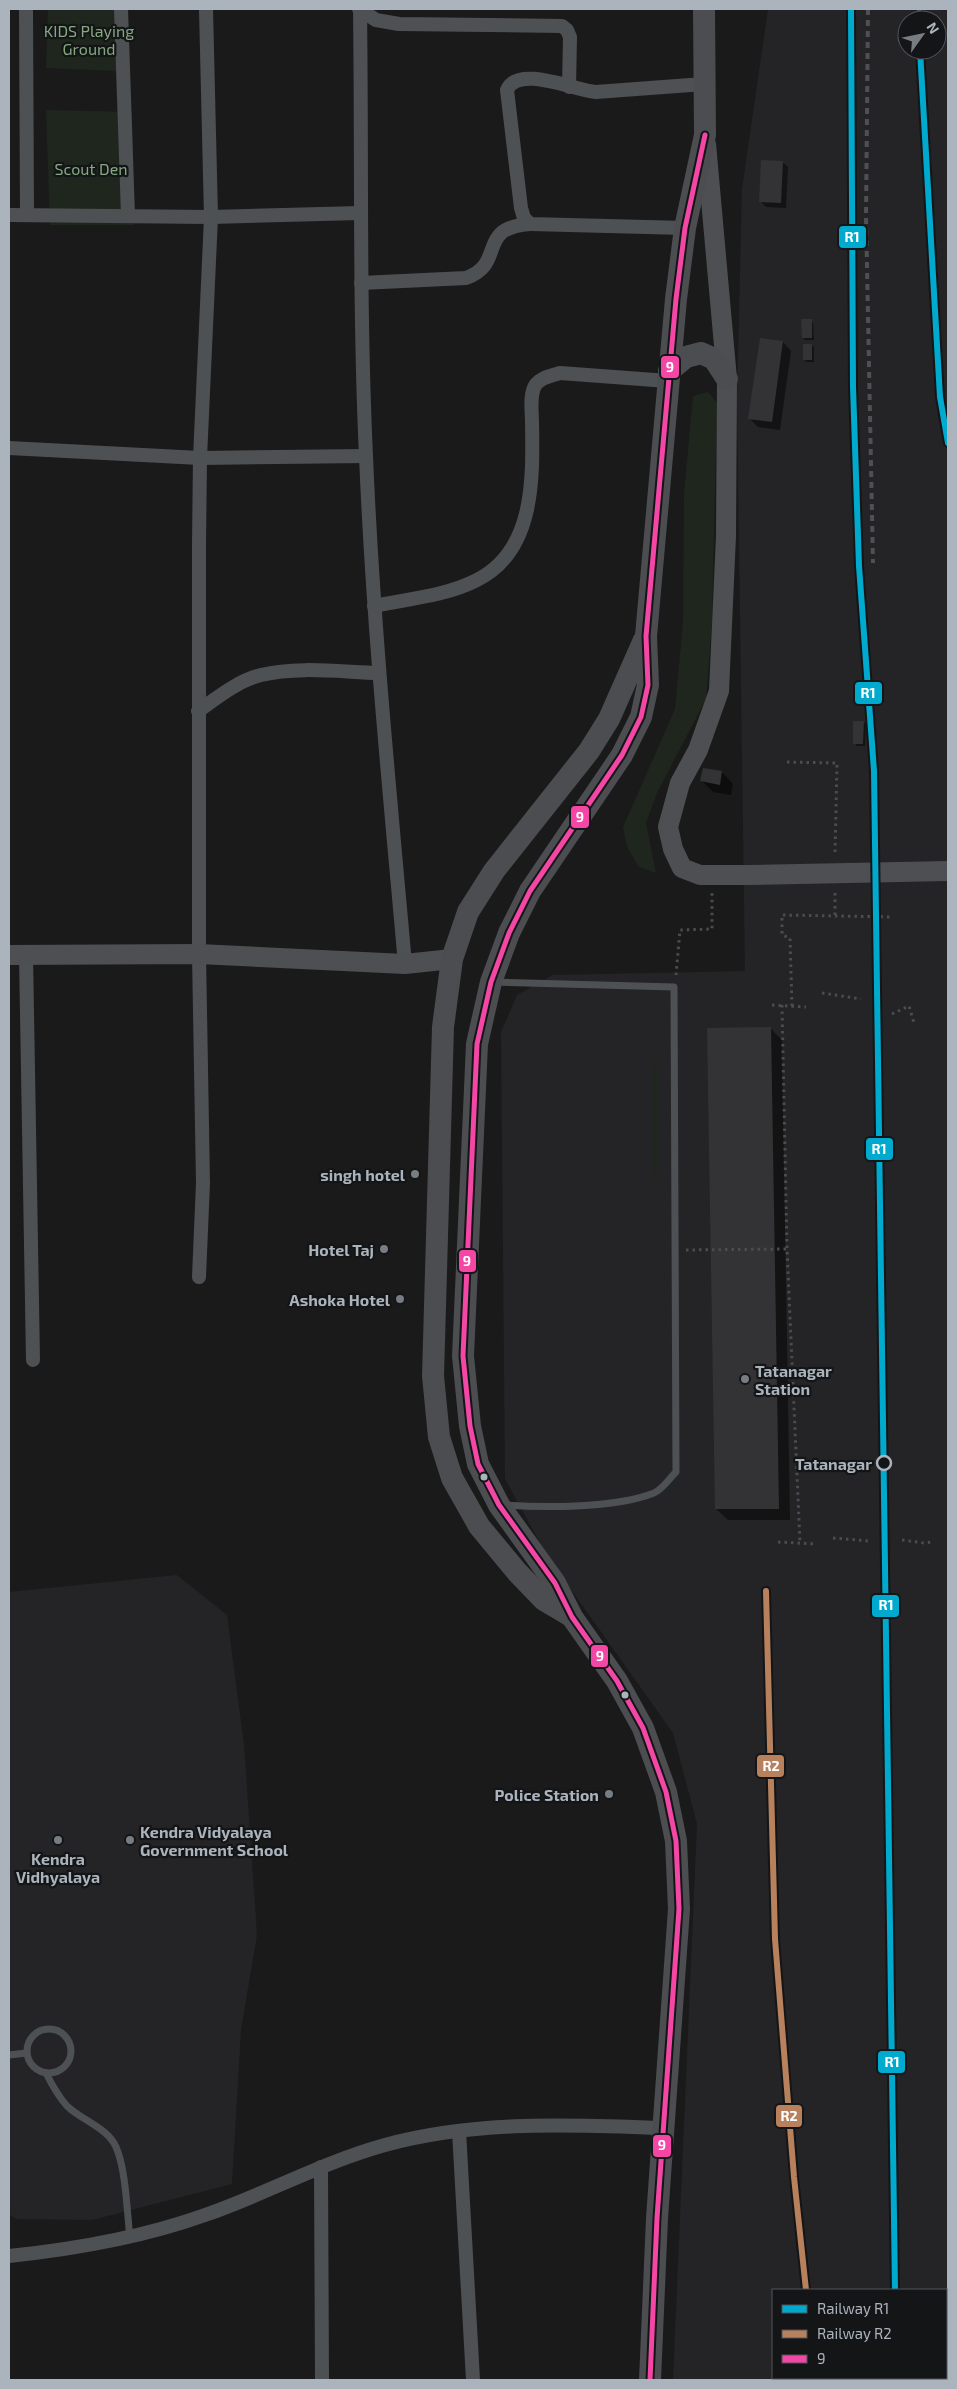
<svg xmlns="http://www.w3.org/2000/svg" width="957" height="2389" font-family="'Exo 2',sans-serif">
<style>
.built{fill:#242427;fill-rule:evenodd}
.green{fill:#1e261e}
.shadow{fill:#0007}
.building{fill:#333335}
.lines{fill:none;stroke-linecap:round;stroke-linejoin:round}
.path{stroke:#4a4c4e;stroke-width:3;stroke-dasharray:2.5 4;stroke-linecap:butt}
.lane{stroke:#4e5154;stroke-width:7}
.street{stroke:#4e5154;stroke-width:14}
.secondary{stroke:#4d4f52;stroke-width:20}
.primary{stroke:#4c4d50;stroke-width:22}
.rail{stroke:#4e5053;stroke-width:4;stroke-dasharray:6 5;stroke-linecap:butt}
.secondary-bridge{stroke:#4d4f52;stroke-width:20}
.bus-1-casing{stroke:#141517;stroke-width:9}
.bus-1{stroke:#f346a5;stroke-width:5}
.rail-1-casing{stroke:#141517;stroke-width:10}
.rail-2-casing{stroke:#141517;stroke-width:10}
.rail-1{stroke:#00a9ce;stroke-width:6}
.rail-2{stroke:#b6815c;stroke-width:6}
.poi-dot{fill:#787d84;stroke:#141517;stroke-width:2}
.stop-dot{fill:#141517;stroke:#abb3bc;stroke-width:2.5}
.bus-dot{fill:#abb3bc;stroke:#141517;stroke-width:2}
.labels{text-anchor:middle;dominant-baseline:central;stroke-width:4.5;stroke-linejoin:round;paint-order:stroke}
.park-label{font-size:16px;fill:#86a881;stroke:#141517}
.poi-label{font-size:16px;font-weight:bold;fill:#abb3bc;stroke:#141517;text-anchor:end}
.stop-label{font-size:16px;font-weight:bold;fill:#abb3bc;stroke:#141517;text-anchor:end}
.line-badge{stroke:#141517;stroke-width:2}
.badge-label{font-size:14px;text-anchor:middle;font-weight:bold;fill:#fff}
</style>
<rect width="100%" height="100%" fill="#1a1a1b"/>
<g class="built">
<path d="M768 9H948V2380H673L697 1824 673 1733 547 1556 505 1479 501 1032 517 995 553 975 745 971 737 399 742 189ZM907 20H937V50H907ZM773 2290H946V2378H773Z"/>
<path d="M177 1575 227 1615 244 1745 257 1935 241 2030 232 2184 92 2220 16 2219 9 2214V1592Z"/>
</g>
<g class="green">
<path d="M48 9H115L117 71 46 68Z"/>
<path d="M46 110 132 112 134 225H50Z"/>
<path d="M708 392 717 403 712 621 706 699 657 793 646 823 656 873 639 867 627 847 623 827 675 709 683 621 684 493 693 396Z"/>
<rect x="654" y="1060" width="3" height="120"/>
</g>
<g class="shadow">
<path d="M782 162 788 167 786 208 766 207 761 202Z"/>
<path d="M811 320 813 323 814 340H805L803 338Z"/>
<path d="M761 339 783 342 791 351 780 430 758 427 750 419Z"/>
<path d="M812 345 814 348V362H807L804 360Z"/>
<path d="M863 722 866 724 865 746H857L854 743Z"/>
<path d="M722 772 733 784 731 795 713 792 702 781Z"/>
<path d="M770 1028 782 1040 790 1520H728L716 1509Z"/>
</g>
<g class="building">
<path d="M761 160 783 161 781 203 759 202Z"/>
<path d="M801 319H812V338H802Z"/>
<path d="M760 338 783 341 772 422 748 419Z"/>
<rect x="803" y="344" width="9" height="16"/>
<path d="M853 721H864L863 744H853Z"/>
<path d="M703 768 722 771 720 785 700 781Z"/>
<path d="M771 1027 779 1509H715L707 1028Z"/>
</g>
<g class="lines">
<g class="path">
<path d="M787 762 837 763 835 855"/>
<path d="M835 915V891"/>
<path d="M676 975 680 930 712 929V893"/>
<path d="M822 993 861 999"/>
<path d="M772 1005 806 1007"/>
<path d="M782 1005 787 1249 800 1543"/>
<path d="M792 1006 790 938 782 935V915L892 917"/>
<path d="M892 1014 909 1006 914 1023"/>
<path d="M686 1250 787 1249"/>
<path d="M833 1538 869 1541"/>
<path d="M902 1540 924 1543 932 1542"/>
<path d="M778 1542 816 1544"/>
</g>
<g class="lane">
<path d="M494 982 674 987 676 1472C670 1478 662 1490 654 1493 616 1508 545 1508 505 1505"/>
<circle cx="49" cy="2051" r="22"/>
<path d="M9 2055 27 2053"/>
<path d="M46 2073C52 2085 58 2096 67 2106 81 2120 108 2128 116 2147 126 2169 127 2213 130 2238"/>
</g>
<g class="street">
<path d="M26 9 27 215"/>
<path d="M121 9 128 216"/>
<path d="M359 9 376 20 399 24 562 26 567 30 570 37 569 87"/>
<path d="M360 9C362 158 359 307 366 456 373 626 390 795 405 964"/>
<path d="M9 215 211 217 360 213"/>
<path d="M685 228 530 224 524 218 521 208 507 90C518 64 576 91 596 92L704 84"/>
<path d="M361 283 466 278C507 263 475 228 530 224"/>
<path d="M9 448 200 458 366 456"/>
<path d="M374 606C407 599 446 596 477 580 535 551 533 478 532 422 532 411 529 394 536 384 542 377 551 376 560 373L668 381"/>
<path d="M198 711C217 698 237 681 261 675 298 666 341 672 379 673"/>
<path d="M26 955 33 1360"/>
<path d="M199 1277 203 1183 199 954V544L200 458 211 217 206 9"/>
<path d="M459 2131 473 2380"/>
<path d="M321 2167 322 2380"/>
<path d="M9 2256C76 2249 141 2238 205 2215 266 2194 323 2162 385 2145 476 2120 570 2125 664 2128"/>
</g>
<g class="secondary">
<path d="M706 144 727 379 726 536 719 691 698 750 680 783 668 827 673 849 682 868 700 875H749"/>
<path d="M9 955 199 954 405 964 452 959"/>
</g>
<g class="primary">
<path d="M669 371 686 357 701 353 714 359 727 379"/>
<path d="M571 1616 544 1600 517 1572 479 1526 452 1478 439 1437 433 1376 443 1027 452 959 468 912 494 871 589 751 609 719 644 640"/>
<path d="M650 2380 657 2218 679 1909 676 1841 666 1792 643 1728 617 1681 572 1617 555 1583 499 1505 478 1464 470 1426 463 1356 477 1044 491 982 509 933 530 891 622 755 641 717 648 685 646 636 676 299 685 228 705 135 704 9"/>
</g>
<g class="rail">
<path d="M868 9 866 217 873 563"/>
<path d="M919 9V20"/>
<path d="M920 50 940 397 948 443"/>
<path d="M870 696 874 771 879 1063 895 2290"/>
<path d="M766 1591 775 1939 794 2177 806 2290"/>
<path d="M819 2378V2380"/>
<path d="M896 2378V2380"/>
</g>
<path class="secondary-bridge" d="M749 875 948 871"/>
<g class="bus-1-casing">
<path id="bus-1" d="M650 2380 657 2218 679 1909 676 1841 666 1792 643 1728 617 1681 572 1617 555 1583 499 1505 478 1464 470 1426 463 1356 477 1044 491 982 509 933 530 891 622 755 641 717 648 685 646 636 676 299 685 228 705 135"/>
</g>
<use href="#bus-1" class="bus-1"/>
<g class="rail-1-casing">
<g id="rail-1">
<path d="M851 9 853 387 859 566 874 771 895 2290"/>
<path d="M920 50 940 397 948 443"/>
</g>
</g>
<g class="rail-2-casing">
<path id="rail-2" d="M766 1591 775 1939 794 2177 806 2290"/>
</g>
<use href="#rail-1" class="rail-1"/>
<use href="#rail-2" class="rail-2"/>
</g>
<g class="poi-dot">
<circle cx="415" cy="1174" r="5"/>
<circle cx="384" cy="1249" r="5"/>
<circle cx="400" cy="1299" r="5"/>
<circle cx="745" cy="1379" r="5"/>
<circle cx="609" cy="1794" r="5"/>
<circle cx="58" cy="1840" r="5"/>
<circle cx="130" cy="1840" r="5"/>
</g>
<circle class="stop-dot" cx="884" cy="1463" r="7"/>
<g class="bus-dot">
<circle cx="484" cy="1477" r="4.5"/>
<circle cx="625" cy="1695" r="4.5"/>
</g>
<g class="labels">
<g class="park-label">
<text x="89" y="30">KIDS Playing<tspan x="89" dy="18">Ground</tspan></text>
<text x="91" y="168">Scout Den</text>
</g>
<g class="poi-label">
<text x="405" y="1174">singh hotel</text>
<text x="374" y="1249">Hotel Taj</text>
<text x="390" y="1299">Ashoka Hotel</text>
<text x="755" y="1370" text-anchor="start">Tatanagar<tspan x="755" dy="18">Station</tspan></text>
<text x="599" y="1794">Police Station</text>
<text x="140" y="1831" text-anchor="start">Kendra Vidyalaya<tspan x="140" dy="18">Government School</tspan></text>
<text x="58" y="1858" text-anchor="middle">Kendra<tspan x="58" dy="18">Vidhyalaya</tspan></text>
</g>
<g class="stop-label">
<text x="872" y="1463">Tatanagar</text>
</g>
</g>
<g class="line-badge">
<rect x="838" y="225" width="29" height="24" rx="5" fill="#00a9ce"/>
<rect x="660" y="355" width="20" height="24" rx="5" fill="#f346a5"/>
<rect x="854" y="681" width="29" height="24" rx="5" fill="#00a9ce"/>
<rect x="570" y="805" width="20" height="24" rx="5" fill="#f346a5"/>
<rect x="865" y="1137" width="29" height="24" rx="5" fill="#00a9ce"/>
<rect x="458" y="1249" width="19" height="24" rx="5" fill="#f346a5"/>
<rect x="871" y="1594" width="29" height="24" rx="5" fill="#00a9ce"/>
<rect x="590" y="1644" width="19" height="24" rx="5" fill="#f346a5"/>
<rect x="756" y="1754" width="29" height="24" rx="5" fill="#b6815c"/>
<rect x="877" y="2050" width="29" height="24" rx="5" fill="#00a9ce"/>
<rect x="775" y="2104" width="28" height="24" rx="5" fill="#b6815c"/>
<rect x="652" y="2134" width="20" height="24" rx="5" fill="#f346a5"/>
</g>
<g class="badge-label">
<text x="852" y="242">R1</text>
<text x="670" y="372">9</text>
<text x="868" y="698">R1</text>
<text x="580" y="822">9</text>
<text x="879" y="1154">R1</text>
<text x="467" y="1266">9</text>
<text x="886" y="1610">R1</text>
<text x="600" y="1661">9</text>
<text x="771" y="1771">R2</text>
<text x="892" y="2067">R1</text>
<text x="789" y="2121">R2</text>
<text x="662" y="2150">9</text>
</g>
<rect width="957" height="2389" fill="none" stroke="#abb3bc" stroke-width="20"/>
<rect x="772" y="2289" width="175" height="90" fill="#141517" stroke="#505459"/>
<rect x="782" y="2305" width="25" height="8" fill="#00a9ce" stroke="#505459"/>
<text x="817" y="2314" font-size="15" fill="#abb3bc">Railway R1</text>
<rect x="782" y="2330" width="25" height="8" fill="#b6815c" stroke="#505459"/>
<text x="817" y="2339" font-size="15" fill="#abb3bc">Railway R2</text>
<rect x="782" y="2355" width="25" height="8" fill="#f346a5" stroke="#505459"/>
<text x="817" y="2364" font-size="15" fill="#abb3bc">9</text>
<g transform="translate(922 35) rotate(57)"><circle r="24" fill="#141517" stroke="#505459"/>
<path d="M0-4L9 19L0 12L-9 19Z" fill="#787d84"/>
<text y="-8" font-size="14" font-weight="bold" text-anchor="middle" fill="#abb3bc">N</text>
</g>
</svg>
